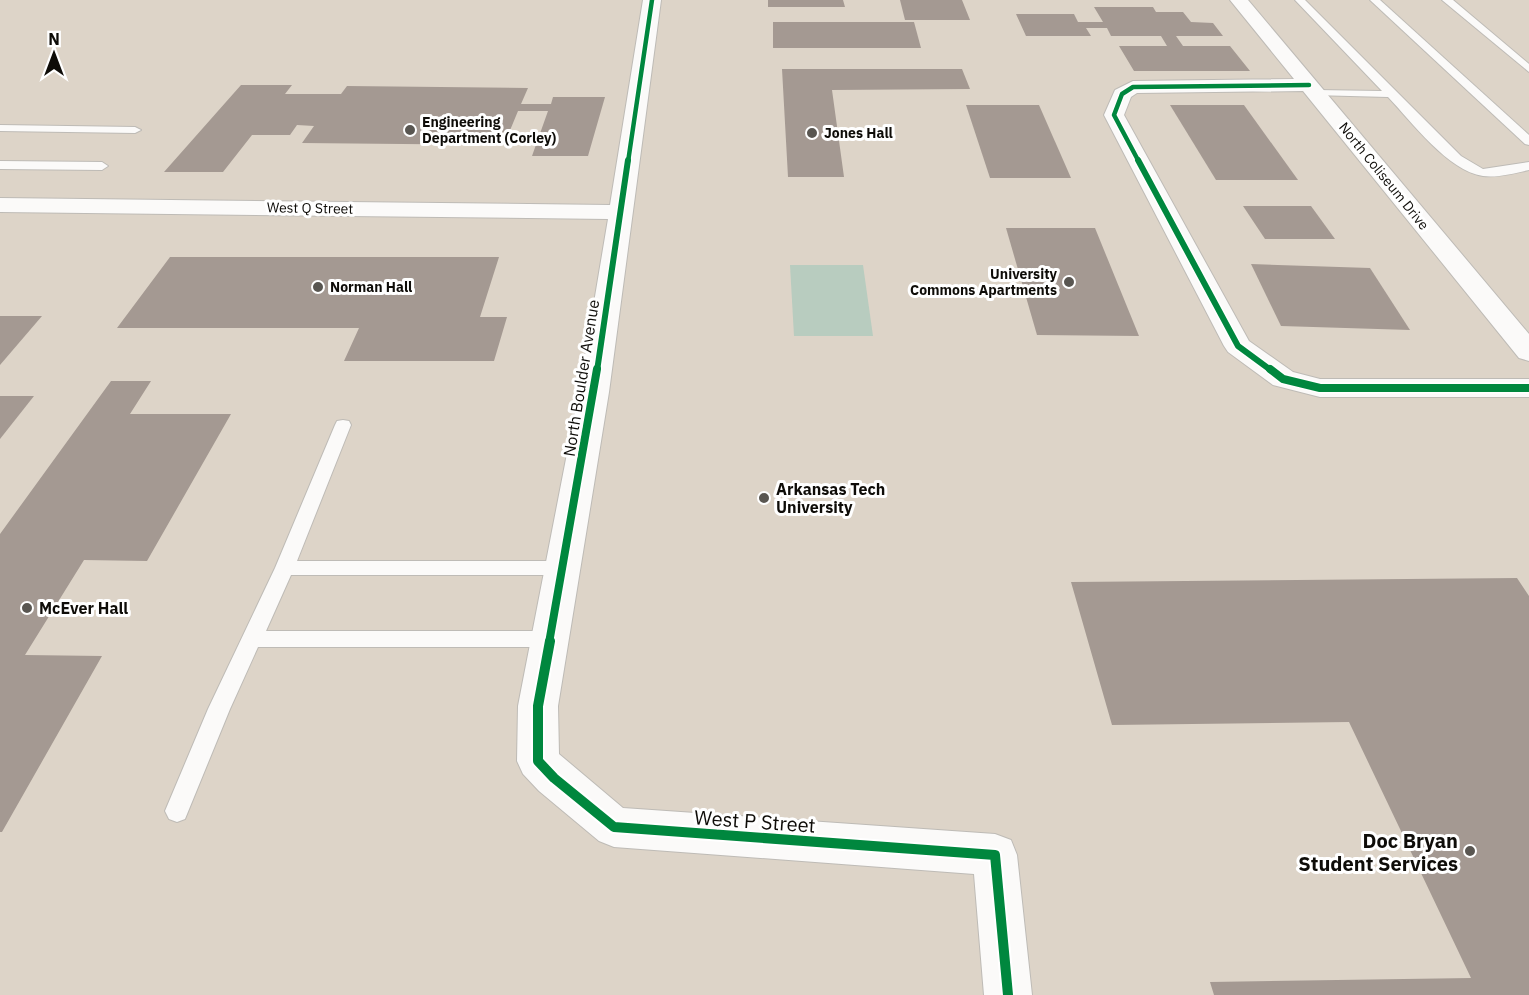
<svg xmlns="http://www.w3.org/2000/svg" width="1529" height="995" font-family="'IBM Plex Sans',sans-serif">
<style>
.built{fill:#ddd4c8}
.green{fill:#b8ccbf}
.building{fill:#a49992}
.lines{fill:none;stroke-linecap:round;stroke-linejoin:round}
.service-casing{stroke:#bebbb6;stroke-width:2}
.minor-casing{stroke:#bebbb6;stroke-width:2}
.service{fill:#fbfaf9;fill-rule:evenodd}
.minor{fill:#fbfaf9;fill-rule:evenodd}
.cycleway-far3-casing{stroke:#fff;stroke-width:7}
.cycleway-far2-casing{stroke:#fff;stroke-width:9}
.cycleway-far1-casing{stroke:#fff;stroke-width:11}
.cycleway-casing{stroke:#fff;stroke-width:14}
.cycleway-far3{stroke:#00873e;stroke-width:4.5}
.cycleway-far2{stroke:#00873e;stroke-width:6}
.cycleway-far1{stroke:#00873e;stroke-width:8}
.cycleway{stroke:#00873e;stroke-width:10}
.poi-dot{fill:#595651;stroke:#fff;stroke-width:2}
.labels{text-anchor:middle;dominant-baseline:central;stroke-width:6;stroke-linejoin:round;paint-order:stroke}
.far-poi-label{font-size:14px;font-weight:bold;fill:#0e0c08;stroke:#fff;text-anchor:start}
.far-street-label{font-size:14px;fill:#0e0c08;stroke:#fff}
.street-label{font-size:16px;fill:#0e0c08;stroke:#fff}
.poi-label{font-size:16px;font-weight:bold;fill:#0e0c08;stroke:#fff;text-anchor:start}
.near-street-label{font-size:20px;fill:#0e0c08;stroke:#fff}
.near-poi-label{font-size:20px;font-weight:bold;fill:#0e0c08;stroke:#fff;text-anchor:end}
</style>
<rect width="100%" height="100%" fill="#e4dfd9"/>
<rect class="built" x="0" y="0" width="1529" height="995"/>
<path class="green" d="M790 265H863L873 336H794Z"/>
<g class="building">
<path d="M768 0H843L845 7H768Z"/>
<path d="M900 0H962L970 20H905Z"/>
<path d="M1094 7H1153L1156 12H1183L1191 22 1213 23 1223 36H1176L1183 46H1230L1250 71H1134L1119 46H1167L1161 36H1111L1107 28H1086L1091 36H1026L1016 14H1074L1078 22H1103Z"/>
<path d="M773 22H914L921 48H773Z"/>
<path d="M782 69H962L970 89 832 90 844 177H788Z"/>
<path d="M241 85H292L285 94H341L347 86 528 88 521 104H551L553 97H605L588 156H532L548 111H518L504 145 302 143 314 126 297 125 290 135H252L223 172H164Z"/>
<path d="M966 105H1039L1071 178H990Z"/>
<path d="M1170 105H1244L1298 180H1216Z"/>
<path d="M1243 206H1311L1335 239H1265Z"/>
<path d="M1006 228H1095L1139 336 1037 335Z"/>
<path d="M170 257H499L480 317H507L494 361H344L359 328H117Z"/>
<path d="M1251 264 1370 268 1410 330 1281 326Z"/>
<path d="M0 316H42L0 365Z"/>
<path d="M111 381H151L130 414H231L147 561 84 560 25 655 102 656 2 832H0V534Z"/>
<path d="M0 396H34L0 439Z"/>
<path d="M1517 578 1529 596V995H1214L1210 982 1471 978 1349 722 1112 725 1071 582Z"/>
</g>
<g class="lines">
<g class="service-casing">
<g id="service">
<path d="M1295 0H1305L1461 156 1483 169 1529 162V170C1515 173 1498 178 1483 176 1448 171 1412 122 1388 97L1312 95V91L1316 90 1382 91Z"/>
<path d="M1370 0H1380L1529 135V145L1525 144Z"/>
<path d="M1442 0H1453L1529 64V72Z"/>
<path d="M0 125 135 127 141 130 135 133 0 131Z"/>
<path d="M0 161 102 162 108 166 102 170 0 169Z"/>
<path d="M343 420 349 421 351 425 297 561H562L569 563 572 568 569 573 562 575H291L266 631H550L557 633 560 639 557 645 550 647H258L230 709 185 819 177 822 169 819 165 811 208 709 275 568 335 425 337 421Z"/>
</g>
</g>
<g class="minor-casing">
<g id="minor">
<path d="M643 0H661L609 392 558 706 559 754 623 808 995 834 1011 840 1017 855 1032 995H984L974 874 614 847 599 841 539 791 523 774 517 761 518 706 579 392 608 219 0 212V198L610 205Z"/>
<path d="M1230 0H1248L1529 334V361L1519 358 1303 91 1137 93 1131 97 1124 115 1249 341 1293 372 1320 379H1529V397H1320L1273 385 1228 352 1224 346 1104 115 1115 90 1133 81 1294 79Z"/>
</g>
</g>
<use href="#service" class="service"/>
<use href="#minor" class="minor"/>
<g class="cycleway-far3-casing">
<g id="cycleway-far3">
<path d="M628 162 652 0"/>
<path d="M1139 162 1114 115 1122 94 1133 87 1309 85"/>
</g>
</g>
<g class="cycleway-far2-casing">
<g id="cycleway-far2">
<path d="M1138 160 1238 346 1272 371"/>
<path d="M597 371 628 160"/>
</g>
</g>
<g class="cycleway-far1-casing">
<g id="cycleway-far1">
<path d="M1270 369 1283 379 1320 388H1529"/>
<path d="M549 643 597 369"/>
</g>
</g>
<g class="cycleway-casing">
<path id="cycleway" d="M550 641 538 706V761L554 778 614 827 995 855 1008 995"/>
</g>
<use href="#cycleway-far3" class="cycleway-far3"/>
<use href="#cycleway-far2" class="cycleway-far2"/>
<use href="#cycleway-far1" class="cycleway-far1"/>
<use href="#cycleway" class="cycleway"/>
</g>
<g class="poi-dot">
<circle cx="410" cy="130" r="6"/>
<circle cx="812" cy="133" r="6"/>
<circle cx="1069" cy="282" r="6"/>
<circle cx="318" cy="287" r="6"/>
<circle cx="764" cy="498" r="6"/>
<circle cx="27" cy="608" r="6"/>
<circle cx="1470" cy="851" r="6"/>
</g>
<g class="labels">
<g class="far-poi-label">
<text x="422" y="122">Engineering<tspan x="422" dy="16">Department (Corley)</tspan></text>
<text x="824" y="133">Jones Hall</text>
<text x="1057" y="274" text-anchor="end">University<tspan x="1057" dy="16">Commons Apartments</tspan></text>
<text x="330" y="287">Norman Hall</text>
</g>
<g class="far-street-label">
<text transform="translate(1384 176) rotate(51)">North Coliseum Drive</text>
<text transform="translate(310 208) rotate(1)">West Q Street</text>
</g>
<g class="street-label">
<text transform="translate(581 378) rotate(-81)">North Boulder Avenue</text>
</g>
<g class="poi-label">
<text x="776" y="489">Arkansas Tech<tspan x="776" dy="18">University</tspan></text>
<text x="39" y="608">McEver Hall</text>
</g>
<g class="near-street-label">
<text transform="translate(755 821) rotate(4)">West P Street</text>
</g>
<g class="near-poi-label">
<text x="1458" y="840">Doc Bryan<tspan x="1458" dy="23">Student Services</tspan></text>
</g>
</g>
<g transform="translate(54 54)" stroke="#ffffff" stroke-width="4.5" paint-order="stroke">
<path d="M0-4.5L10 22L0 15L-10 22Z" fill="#0e0c08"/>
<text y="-9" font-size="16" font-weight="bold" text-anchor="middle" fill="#0e0c08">N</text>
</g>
</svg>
